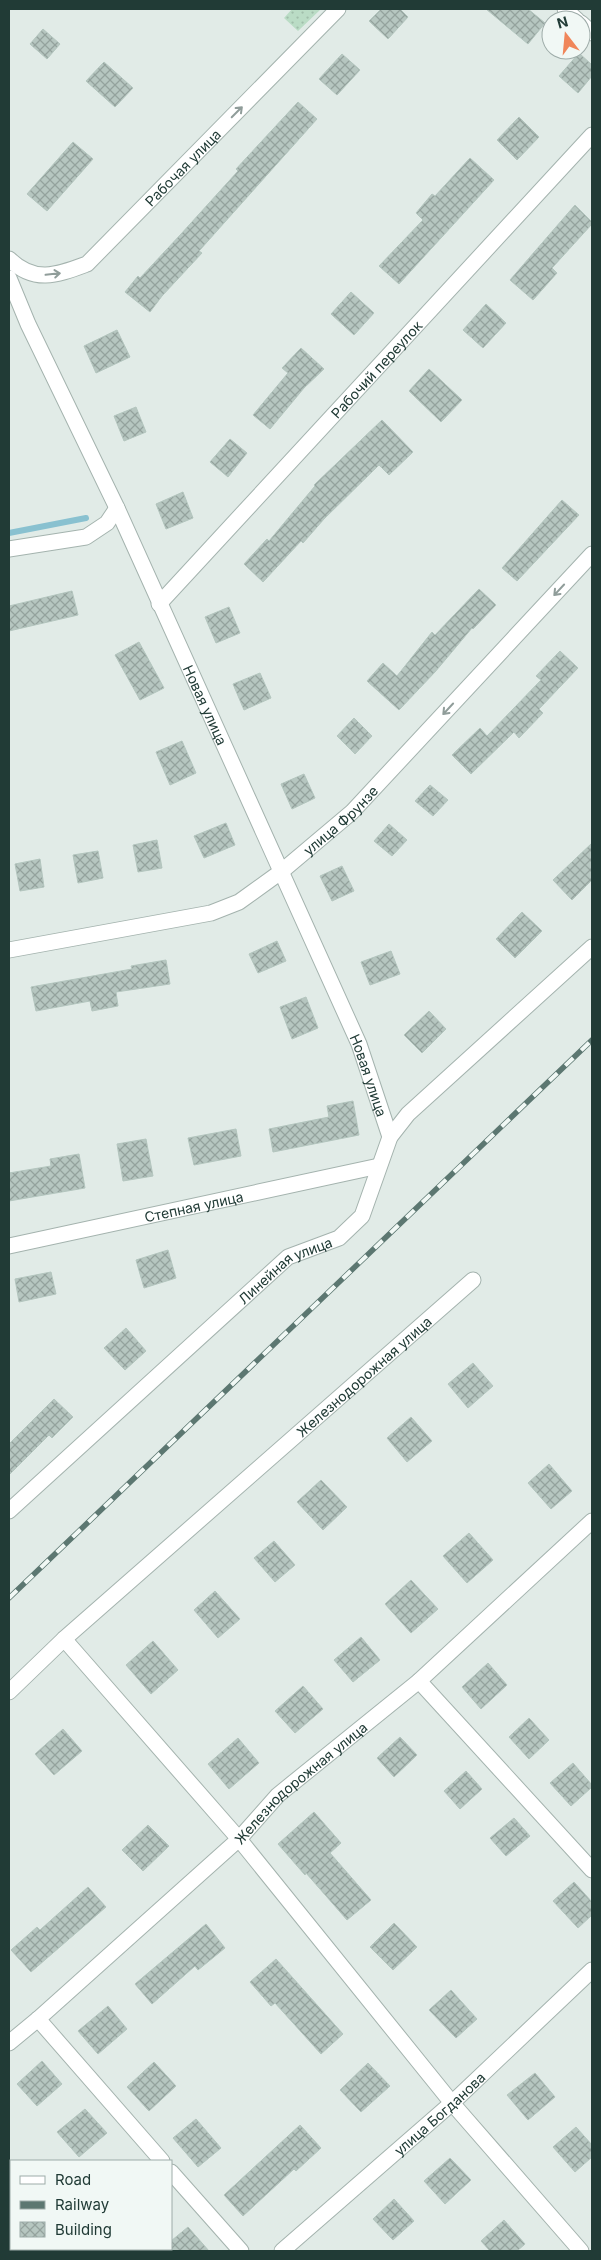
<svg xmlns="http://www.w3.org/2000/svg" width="601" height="2260" font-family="Inter,sans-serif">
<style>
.grass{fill:url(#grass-dots)}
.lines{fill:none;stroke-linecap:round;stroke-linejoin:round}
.stream{stroke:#89c1d0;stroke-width:6}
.building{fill:url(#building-cross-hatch);stroke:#b3c5be}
.street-casing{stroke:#a4b3ae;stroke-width:17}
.street{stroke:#fff;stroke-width:15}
.rail-casing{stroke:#5c7771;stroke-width:5.5}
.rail{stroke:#f1f8f5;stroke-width:4;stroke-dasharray:11;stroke-linecap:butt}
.oneway{stroke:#909d9a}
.labels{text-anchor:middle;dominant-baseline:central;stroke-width:4;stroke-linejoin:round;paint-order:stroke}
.street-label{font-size:14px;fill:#213b36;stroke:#f1f8f5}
</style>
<defs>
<pattern id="grass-dots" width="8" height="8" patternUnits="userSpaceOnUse" patternTransform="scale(1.25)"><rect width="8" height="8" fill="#badcc5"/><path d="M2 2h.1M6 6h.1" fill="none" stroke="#a0beaa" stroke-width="1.8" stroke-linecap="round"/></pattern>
<pattern id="building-cross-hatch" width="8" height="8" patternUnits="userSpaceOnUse" patternTransform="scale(1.25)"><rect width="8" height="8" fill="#b6c6c0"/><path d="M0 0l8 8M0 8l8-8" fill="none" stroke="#94a29d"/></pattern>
</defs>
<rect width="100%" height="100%" fill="#e1ebe7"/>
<path class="grass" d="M292 9H321L298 31 284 18Z"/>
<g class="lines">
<path class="stream" d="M9 533 86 518"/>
</g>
<g class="building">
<path d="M381 9H400L408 17 388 39 369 21Z"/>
<path d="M486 9H528L545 23 528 44Z"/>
<path d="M43 29 60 44 47 59 30 44Z"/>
<path d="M579 53 592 65V76L578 93 559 76Z"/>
<path d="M342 54 360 70 337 95 319 79Z"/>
<path d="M104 62 133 88 115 107 86 81Z"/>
<path d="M298 102 317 119 199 251 202 253 162 296 150 312 125 292 138 276 140 278 181 234 238 171 236 169Z"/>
<path d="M519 117 539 137 517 160 497 140Z"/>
<path d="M73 142 93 159 47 211 27 194Z"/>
<path d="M470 158 494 180 399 284 379 266 423 220 416 213 432 194 435 196Z"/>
<path d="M575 205 592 222V224L552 268 557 273 533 300 510 280Z"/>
<path d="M351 292 374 313 354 335 331 314Z"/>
<path d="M486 304 506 323 483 348 463 330Z"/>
<path d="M117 330 130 357 96 373 84 346Z"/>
<path d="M301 348 324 369 304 388 270 429 253 415 288 373 282 368Z"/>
<path d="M429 369 462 400 441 422 409 391Z"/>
<path d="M136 407 146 432 124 441 114 416Z"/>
<path d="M382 420 413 452 389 475 379 465 324 519 303 543 301 541 263 582 244 564 267 539 269 541 315 486 314 485Z"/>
<path d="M230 439 247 453 228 477 210 462Z"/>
<path d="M183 492 193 518 166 529 156 504Z"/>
<path d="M562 500 579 515 517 581 502 568Z"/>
<path d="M479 589 496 605 473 629 472 628 435 672 399 710 367 681 383 663 397 676 432 632 435 635Z"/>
<path d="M72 591 78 615 9 631V606Z"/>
<path d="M229 607 240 633 216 643 205 617Z"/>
<path d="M139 642 164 688 140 700 115 655Z"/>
<path d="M560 651 578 668 539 709 543 713 519 738 514 732 471 774 452 755 480 728 487 736 541 680 536 676Z"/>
<path d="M260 673 271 698 244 710 233 684Z"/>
<path d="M354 718 372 736 355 754 337 736Z"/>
<path d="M182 741 196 773 170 785 156 752Z"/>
<path d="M304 774 315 798 292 809 281 784Z"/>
<path d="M430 785 448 800 433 816 415 801Z"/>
<path d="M226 823 235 845 204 858 194 836Z"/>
<path d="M389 824 407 840 392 856 374 841Z"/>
<path d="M157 840 162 868 138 872 133 845Z"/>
<path d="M592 843V880L572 900 553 880Z"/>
<path d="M98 851 103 878 78 883 73 855Z"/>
<path d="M40 859 44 887 20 891 15 864Z"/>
<path d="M342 866 354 891 332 901 320 876Z"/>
<path d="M522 912 542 931 515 958 496 939Z"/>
<path d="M277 941 286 961 258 973 249 954Z"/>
<path d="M391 951 400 974 370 985 361 962Z"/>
<path d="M166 960 170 984 116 992 118 1006 92 1011 90 1001 36 1011 31 987 132 969 131 966Z"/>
<path d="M306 997 318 1028 292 1039 280 1007Z"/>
<path d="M429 1011 446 1029 422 1053 404 1035Z"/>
<path d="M353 1101 359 1135 273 1152 269 1129 329 1117 327 1106Z"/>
<path d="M236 1129 241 1156 194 1165 188 1138Z"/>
<path d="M146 1139 153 1176 123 1181 117 1144Z"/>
<path d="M79 1154 85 1188 9 1201V1173L51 1166 50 1159Z"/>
<path d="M168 1250 176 1278 144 1288 136 1260Z"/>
<path d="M51 1272 56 1294 19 1302 15 1279Z"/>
<path d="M126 1328 146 1351 125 1370 104 1348Z"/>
<path d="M473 1363 493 1386 468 1408 448 1384Z"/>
<path d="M54 1399 73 1417 52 1438 49 1435 9 1475V1444Z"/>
<path d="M411 1417 432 1441 407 1462 387 1438Z"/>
<path d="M549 1464 572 1491 551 1509 528 1483Z"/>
<path d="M321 1480 347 1507 323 1530 297 1502Z"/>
<path d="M469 1533 493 1560 467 1583 443 1556Z"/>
<path d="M274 1541 295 1565 275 1582 254 1558Z"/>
<path d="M411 1580 438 1609 411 1633 385 1604Z"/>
<path d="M215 1591 240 1619 218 1638 194 1610Z"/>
<path d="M361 1637 380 1660 353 1682 334 1660Z"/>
<path d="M153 1641 178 1670 151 1694 126 1665Z"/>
<path d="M488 1663 507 1685 481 1709 462 1687Z"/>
<path d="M303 1686 323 1709 295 1733 275 1711Z"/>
<path d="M529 1718 549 1740 529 1759 509 1737Z"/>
<path d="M63 1729 82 1751 54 1775 35 1754Z"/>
<path d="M400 1737 417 1755 394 1777 377 1758Z"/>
<path d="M238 1738 259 1763 229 1789 208 1764Z"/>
<path d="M573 1763 592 1785V1787L571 1806 550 1783Z"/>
<path d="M466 1771 482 1789 460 1809 444 1791Z"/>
<path d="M314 1812 341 1843 330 1853 371 1900 347 1920 306 1873 305 1875 278 1844Z"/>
<path d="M514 1818 530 1836 506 1856 490 1838Z"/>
<path d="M148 1825 169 1846 143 1871 122 1850Z"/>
<path d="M574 1882 592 1902V1915L578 1928 553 1901Z"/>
<path d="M88 1887 106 1907 31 1972 11 1950 37 1927 40 1930Z"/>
<path d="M394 1923 417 1947 393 1970 370 1947Z"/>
<path d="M206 1924 225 1948 198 1970 195 1966 152 2004 135 1984Z"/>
<path d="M276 1959 343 2034 321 2054 275 2003 271 2006 250 1982Z"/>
<path d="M451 1990 477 2019 456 2038 429 2010Z"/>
<path d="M108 2006 127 2029 98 2054 78 2031Z"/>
<path d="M42 2061 62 2084 37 2106 17 2084Z"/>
<path d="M154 2062 176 2086 149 2111 127 2087Z"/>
<path d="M368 2063 390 2086 361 2112 340 2090Z"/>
<path d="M535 2073 555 2097 528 2120 507 2095Z"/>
<path d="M85 2109 107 2133 79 2157 57 2132Z"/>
<path d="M196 2119 221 2148 198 2167 173 2138Z"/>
<path d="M300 2125 321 2148 296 2171 294 2169 243 2216 224 2195Z"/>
<path d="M576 2127 592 2145V2157L575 2172 553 2147Z"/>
<path d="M450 2158 471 2180 445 2204 424 2181Z"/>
<path d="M394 2199 414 2221 393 2240 373 2219Z"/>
<path d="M504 2220 525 2244 517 2251H490L481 2241Z"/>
<path d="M188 2227 209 2251H160L163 2249H171V2241Z"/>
</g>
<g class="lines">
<g class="street-casing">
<g id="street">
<path d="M565 9 577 20"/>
<path d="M581 23 592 33"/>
<path id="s1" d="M9 259C35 284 57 275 87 264L338 9"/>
<path id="s2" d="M9 278 28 324 117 508 359 1044 390 1137"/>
<path d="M9 549 86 537 107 523 117 508"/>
<path id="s3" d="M159 604 592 135"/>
<path id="s4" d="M9 950 211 913 239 902 282 871 352 812 592 554"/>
<path id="s5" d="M9 1246 379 1166"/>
<path id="s6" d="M9 1511 288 1257 339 1238 362 1216 390 1137 408 1114 592 947"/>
<path d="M64 1639 239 1839 452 2103 581 2251"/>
<path d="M419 1681 592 1870"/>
<path id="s7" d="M9 1692 64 1639 473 1280"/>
<path d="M38 2019 162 2161"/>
<path id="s8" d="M9 2043 38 2019 239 1839 278 1795 419 1681 592 1521"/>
<path d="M171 2172 241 2251"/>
<path id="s9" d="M282 2251 452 2103 592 1970"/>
</g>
</g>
<use href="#street" class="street"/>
<g class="rail-casing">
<path id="rail" d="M9 1598 592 1040"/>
</g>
<use href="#rail" class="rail"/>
</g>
<defs><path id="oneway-shaft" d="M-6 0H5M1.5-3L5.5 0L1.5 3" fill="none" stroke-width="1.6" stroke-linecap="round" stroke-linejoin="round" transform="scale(1.25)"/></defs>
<g class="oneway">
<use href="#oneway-shaft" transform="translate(237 112) rotate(-45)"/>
<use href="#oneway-shaft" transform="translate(53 274) rotate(-6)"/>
<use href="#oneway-shaft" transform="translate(559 590) rotate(133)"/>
<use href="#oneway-shaft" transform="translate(448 709) rotate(133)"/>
</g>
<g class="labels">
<g class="street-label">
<text stroke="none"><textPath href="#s1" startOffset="220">Рабочая улица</textPath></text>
<text stroke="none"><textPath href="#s3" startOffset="320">Рабочий переулок</textPath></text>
<text stroke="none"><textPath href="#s2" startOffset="470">Новая улица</textPath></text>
<text stroke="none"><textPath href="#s4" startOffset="366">улица Фрунзе</textPath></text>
<text stroke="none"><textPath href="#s2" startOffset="875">Новая улица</textPath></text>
<text stroke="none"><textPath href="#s5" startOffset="189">Степная улица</textPath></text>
<text stroke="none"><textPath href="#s6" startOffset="368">Линейная улица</textPath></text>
<text stroke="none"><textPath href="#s7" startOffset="475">Железнодорожная улица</textPath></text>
<text stroke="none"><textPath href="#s8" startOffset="391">Железнодорожная улица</textPath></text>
<text stroke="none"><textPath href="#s9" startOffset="209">улица Богданова</textPath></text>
</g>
</g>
<rect width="601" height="2260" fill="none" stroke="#213b36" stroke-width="20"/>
<rect x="10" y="2160" width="162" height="90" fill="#f1f8f5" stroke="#9eaca9"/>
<rect x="20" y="2176" width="25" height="8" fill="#ffffff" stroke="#9eaca9"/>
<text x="55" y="2185" font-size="15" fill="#213b36">Road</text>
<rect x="20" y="2201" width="25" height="8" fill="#5c7771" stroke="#9eaca9"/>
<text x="55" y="2210" font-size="15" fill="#213b36">Railway</text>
<rect x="20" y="2222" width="25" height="15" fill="url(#building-cross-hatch)" stroke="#9eaca9"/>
<text x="55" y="2235" font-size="15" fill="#213b36">Building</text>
<g transform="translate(566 35) rotate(344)"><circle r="24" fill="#f1f8f5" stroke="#9eaca9"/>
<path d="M0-4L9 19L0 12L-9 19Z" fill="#f0865a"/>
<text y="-8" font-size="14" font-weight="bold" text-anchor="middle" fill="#213b36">N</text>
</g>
</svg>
